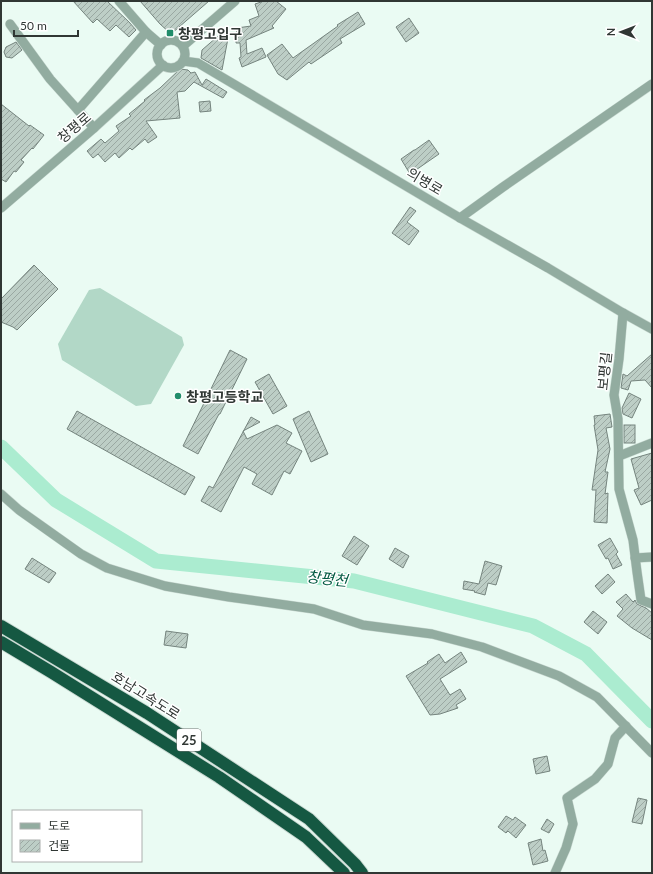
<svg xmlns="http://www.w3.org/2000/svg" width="653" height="874" font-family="Lato,'Noto Sans KR',sans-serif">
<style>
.grass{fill:#b2d8c7}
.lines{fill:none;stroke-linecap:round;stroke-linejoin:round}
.river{stroke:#abecd0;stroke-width:15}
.building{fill:url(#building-hatch);stroke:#75847e}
.minor-casing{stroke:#c9d8d1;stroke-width:10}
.motorway-casing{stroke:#c9d8d1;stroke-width:14}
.minor{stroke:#92aca0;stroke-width:9}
.motorway{stroke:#155842;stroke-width:12}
.poi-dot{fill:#228d6b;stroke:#fff;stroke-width:1.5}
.labels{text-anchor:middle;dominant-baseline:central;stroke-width:3;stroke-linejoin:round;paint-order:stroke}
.shield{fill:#fff;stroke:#6e7371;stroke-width:1}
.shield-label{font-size:13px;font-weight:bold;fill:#303734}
.poi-label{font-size:14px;font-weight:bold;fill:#303734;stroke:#fff;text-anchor:start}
.street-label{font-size:14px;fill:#303734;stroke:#fff}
.water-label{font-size:15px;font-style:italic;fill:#015941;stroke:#fff}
</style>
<defs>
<pattern id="building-hatch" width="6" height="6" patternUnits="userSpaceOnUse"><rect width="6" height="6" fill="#bdcec6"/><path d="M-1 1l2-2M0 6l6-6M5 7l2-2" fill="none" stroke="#9aa8a2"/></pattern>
</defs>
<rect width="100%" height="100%" fill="#eafbf3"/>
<path class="grass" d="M100 288 182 337 184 345 151 404 136 406 62 360 58 344 89 290Z"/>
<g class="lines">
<path class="river" d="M1 447 56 500 156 561 354 581 533 626 586 654 652 721"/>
</g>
<g class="building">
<path d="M73 1H107L129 22 136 30 129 37 116 25 110 31 97 19 93 23Z"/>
<path d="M140 1H209L171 34 160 24Z"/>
<path d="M264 1H276L286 9 272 26 274 28 246 40 247 54 262 48 266 57 242 67 239 58 241 57 240 43H236L237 28 251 26 249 20 259 16 255 4Z"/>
<path d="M358 12 365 24 340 39 342 43 311 64 309 62 287 80 278 74 267 55 282 44 293 58 338 26 337 25Z"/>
<path d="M409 18 419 33 406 42 396 27Z"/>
<path d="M225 30 229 33 222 70 201 58 202 50Z"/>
<path d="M16 42 22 50 12 58 6 57 4 52 6 47Z"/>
<path d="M180 69 188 70 191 73 195 72 202 85 206 79 227 92 223 98 194 82 185 91 177 92 180 118 146 121 157 137 148 143 145 139 132 150 130 148 119 158 115 153 105 162 98 154 93 158 87 151 101 139 105 143 119 131 116 126 131 116 129 114 145 101 144 100 160 88Z"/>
<path d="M210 101 211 111 200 112 199 102Z"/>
<path d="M1 104 29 126 30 125 44 135 33 149 32 148 21 160 24 162 16 172 14 171 6 182 1 179Z"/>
<path d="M429 140 439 154 410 174 401 159 414 150H415Z"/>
<path d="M410 207 416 211 407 222 419 231 409 245 392 233Z"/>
<path d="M34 265 58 289 17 330 13 327 1 322V299Z"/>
<path d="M230 350 247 359 220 414H219L198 454 183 446Z"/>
<path d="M652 354V388L645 380 631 381 628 390 621 388 623 374 627 376Z"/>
<path d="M269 374 287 406 273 414 255 382Z"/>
<path d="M629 393 641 399 632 418 623 414 622 408Z"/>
<path d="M77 411 195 477 185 495 67 429Z"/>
<path d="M309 411 328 454 311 462 293 419Z"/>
<path d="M610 414 612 427 606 428 610 449 605 472H608L605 494 608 493 607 523 594 522 596 490H592L598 450 594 425H595L594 416Z"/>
<path d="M251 417 260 422 243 431 247 439 277 425 292 433 286 443 302 451 290 474 284 471 272 495 252 484 257 474 244 467 221 512 201 501 209 486 213 488Z"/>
<rect x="624" y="425" width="11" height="18"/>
<path d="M652 453V500L641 505 634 490 639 488 631 459Z"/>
<path d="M354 536 369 546 357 565 342 556Z"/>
<path d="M610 538 618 552 616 554 622 565 613 569 608 558 606 559 598 545Z"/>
<path d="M395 548 409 556 403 568 389 559Z"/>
<path d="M32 558 56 573 49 583 25 569Z"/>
<path d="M485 561 502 566 496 585 488 583 485 595 474 592 475 591 463 589 464 581 479 584Z"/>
<path d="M608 574 615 582 602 594 595 586Z"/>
<path d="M626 594 633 602 635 600 637 604 646 608 652 613V640L632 628 617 616 623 609 616 602Z"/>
<path d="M593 611 607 622 598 634 584 622Z"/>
<path d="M166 631 188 634 186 648 164 645Z"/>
<path d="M461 652 467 662 440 679 450 695 460 689 466 699 456 705 458 708 440 714 430 715 406 676 428 663 427 662 439 654 445 663Z"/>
<path d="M547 756 550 771 536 774 533 759Z"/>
<path d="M638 798 647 800 642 824 632 822Z"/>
<path d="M506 816 513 820 515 817 526 825 516 838 508 831 506 833 498 827Z"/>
<path d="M547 819 554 824 549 833 541 829Z"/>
<path d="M541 839 543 851 545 850 548 861 533 865 528 843Z"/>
</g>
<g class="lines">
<g class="minor-casing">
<g id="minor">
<path d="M119 1 146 32 161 45"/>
<path d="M10 24 50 79 94 128"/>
<circle cx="171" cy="54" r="14"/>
<path d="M183 46 235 1"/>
<path d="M183 61 198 63 460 218 548 268 623 313 652 329"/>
<path d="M78 110 146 32"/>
<path d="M1 208 94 128 163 65"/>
<path d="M460 218 503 187 652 84"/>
<path d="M623 313 619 359 614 395 618 419 619 489 633 540 637 572 641 600 652 604"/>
<path d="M619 456 652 443"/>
<path d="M1 494 19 510 81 554 107 568 165 586 229 597 314 609 363 625 432 634 482 647 559 676 597 697 652 753"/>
<path d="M635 558 652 557"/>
<path d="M555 873 566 848 573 824 567 798 595 779 608 764 615 738 626 726"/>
</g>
</g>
<g class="motorway-casing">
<g id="motorway">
<path d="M1 626 147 713 309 819 355 864 362 873"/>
<path d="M1 642 51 672 219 777 306 837 344 873"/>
</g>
</g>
<use href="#minor" class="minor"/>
<use href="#motorway" class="motorway"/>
</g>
<g class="poi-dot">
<rect x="166" y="29" width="8" height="8" rx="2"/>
<circle cx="178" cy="396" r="4"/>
</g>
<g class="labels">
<rect class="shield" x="177" y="729" width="24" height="22" rx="3"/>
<g class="shield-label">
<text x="189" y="740">25</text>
</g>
<g class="poi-label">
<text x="178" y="33">창평고입구</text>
<text x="186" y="396">창평고등학교</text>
</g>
<g class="street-label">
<text transform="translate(74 127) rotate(-41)">창평로</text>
<text transform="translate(425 181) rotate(31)">의병로</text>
<text transform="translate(604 371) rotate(-84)">보평길</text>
<text transform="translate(146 695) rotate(32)">호남고속도로</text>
</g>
<g class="water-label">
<text transform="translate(327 578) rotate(6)">창평천</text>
</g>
</g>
<rect width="653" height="874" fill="none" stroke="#303734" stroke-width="4"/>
<rect x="12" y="810" width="130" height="52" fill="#ffffff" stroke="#acafae"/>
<rect x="20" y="823" width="20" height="6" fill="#92aca0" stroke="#acafae"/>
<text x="48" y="830" font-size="12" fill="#303734">도로</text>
<rect x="20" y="840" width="20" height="12" fill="url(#building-hatch)" stroke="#acafae"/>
<text x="48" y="850" font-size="12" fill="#303734">건물</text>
<g transform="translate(621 32) rotate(270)" stroke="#ffffff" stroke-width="3" paint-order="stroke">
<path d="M0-3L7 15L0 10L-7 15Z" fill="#303734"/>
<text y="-6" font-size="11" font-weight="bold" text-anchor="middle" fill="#303734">N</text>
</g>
<path d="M14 30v6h64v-6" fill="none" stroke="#303734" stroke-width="2"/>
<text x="20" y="30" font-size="12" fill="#303734" stroke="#ffffff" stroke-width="3" paint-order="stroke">50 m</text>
</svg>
